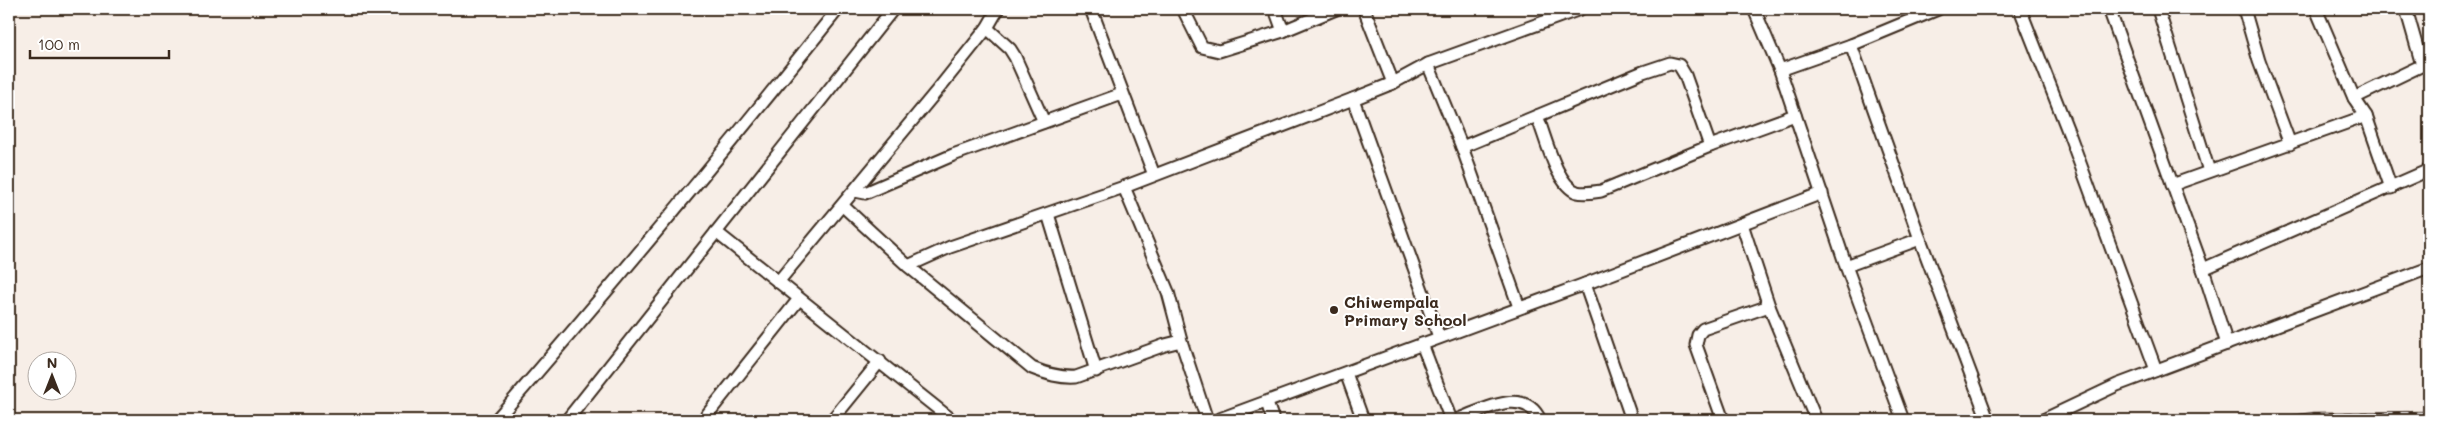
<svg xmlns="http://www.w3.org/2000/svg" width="2438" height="429" font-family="Mali,sans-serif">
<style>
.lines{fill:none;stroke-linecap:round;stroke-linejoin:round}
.minor-casing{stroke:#3b2a1e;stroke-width:15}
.minor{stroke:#fff;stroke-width:11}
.rail-casing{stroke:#3b2a1e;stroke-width:4.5}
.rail{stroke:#fff;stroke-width:2.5;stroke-dasharray:8;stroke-linecap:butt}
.poi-dot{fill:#3b2a1e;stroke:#fff;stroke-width:2}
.labels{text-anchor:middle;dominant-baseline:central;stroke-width:4;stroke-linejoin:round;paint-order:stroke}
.poi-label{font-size:16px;font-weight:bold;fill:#3b2a1e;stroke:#fff;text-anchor:start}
</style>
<rect width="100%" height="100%" fill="#f7eee7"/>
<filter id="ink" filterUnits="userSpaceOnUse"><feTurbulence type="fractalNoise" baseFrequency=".02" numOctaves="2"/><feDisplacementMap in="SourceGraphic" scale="10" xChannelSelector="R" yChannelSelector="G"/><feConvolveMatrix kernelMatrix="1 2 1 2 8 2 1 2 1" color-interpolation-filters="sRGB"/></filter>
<g filter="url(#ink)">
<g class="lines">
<g class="minor-casing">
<g id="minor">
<path d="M1091 9 1154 175"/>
<path d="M1183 9 1202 47 1219 51 1283 31 1336 9"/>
<path d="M1275 9 1283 31"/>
<path d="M1364 9 1393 83"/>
<path d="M1754 9 1780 70 1846 266 1903 420"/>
<path d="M2020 9 2070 136 2156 370"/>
<path d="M2109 9 2203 269 2227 344"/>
<path d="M2158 9 2209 171"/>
<path d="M2244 9 2259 61 2290 144"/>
<path d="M2316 9 2354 98 2366 116 2391 188"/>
<path d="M2406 9 2422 65"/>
<path d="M987 28 1010 49 1015 57 1044 122"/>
<path d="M1851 45 1920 239 1988 420"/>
<path d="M1428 64 1462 147 1519 307"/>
<path d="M1780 70 1851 45 1938 9"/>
<path d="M2354 98 2429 62"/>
<path d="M1353 99 1439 337"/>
<path d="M1537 116C1545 135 1556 185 1577 192 1585 194 1594 192 1601 191L1710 146 1795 115"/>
<path d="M1462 147 1643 72 1670 63 1679 65 1685 75 1710 146"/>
<path d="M2172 185 2366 116"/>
<path d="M1124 187 1168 292 1181 341 1207 420"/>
<path d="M855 191 865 193 953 155 1122 94"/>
<path d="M843 206 908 266 1032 368C1047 374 1060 378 1076 377L1165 345 1181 341"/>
<path d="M1048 214 1096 371"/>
<path d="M716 232 952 420"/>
<path d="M908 266 950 247 1124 187 1353 99 1393 83 1428 64 1580 9"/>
<path d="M1846 266 1920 239"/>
<path d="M2203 269 2429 170"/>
<path d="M778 282 940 87 987 28 998 9"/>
<path d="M1585 284 1632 420"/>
<path d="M1769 306 1816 420"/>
<path d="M1422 344 1451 420"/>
<path d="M1346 373 1363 420"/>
<path d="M1267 403 1273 420"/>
<path d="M496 420C613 285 727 149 838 9"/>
<path d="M567 420 893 9"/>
<path d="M703 420 799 299"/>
<path d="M832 420 880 361"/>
<path d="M1217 420 1585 284 1822 193"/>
<path d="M1456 420C1482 411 1524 385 1540 420"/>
<path d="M1723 420 1696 345 1698 335 1703 329 1769 306 1742 224"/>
<path d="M2043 420 2117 385 2429 268"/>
</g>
</g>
<use href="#minor" class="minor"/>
<g class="rail-casing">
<path id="rail" d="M2273 420 2314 414 2429 413"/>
</g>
<use href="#rail" class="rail"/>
</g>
</g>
<circle class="poi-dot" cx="1334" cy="310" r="5"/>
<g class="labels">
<g class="poi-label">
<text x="1344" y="301">Chiwempala<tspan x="1344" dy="18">Primary School</tspan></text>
</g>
</g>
<rect width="2438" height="429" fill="none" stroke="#fff" stroke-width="30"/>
<rect x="15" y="15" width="2408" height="399" fill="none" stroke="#3b2a1e" stroke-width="2" filter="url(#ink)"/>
<g transform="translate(52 376)"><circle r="24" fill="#ffffff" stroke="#b1aaa5"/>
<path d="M0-4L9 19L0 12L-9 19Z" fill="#3b2a1e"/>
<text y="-8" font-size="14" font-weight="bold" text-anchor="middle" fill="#3b2a1e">N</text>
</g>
<path d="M30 50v8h139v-8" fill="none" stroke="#3b2a1e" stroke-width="2.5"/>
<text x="38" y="50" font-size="15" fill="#3b2a1e" stroke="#ffffff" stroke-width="4" paint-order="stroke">100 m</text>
</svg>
